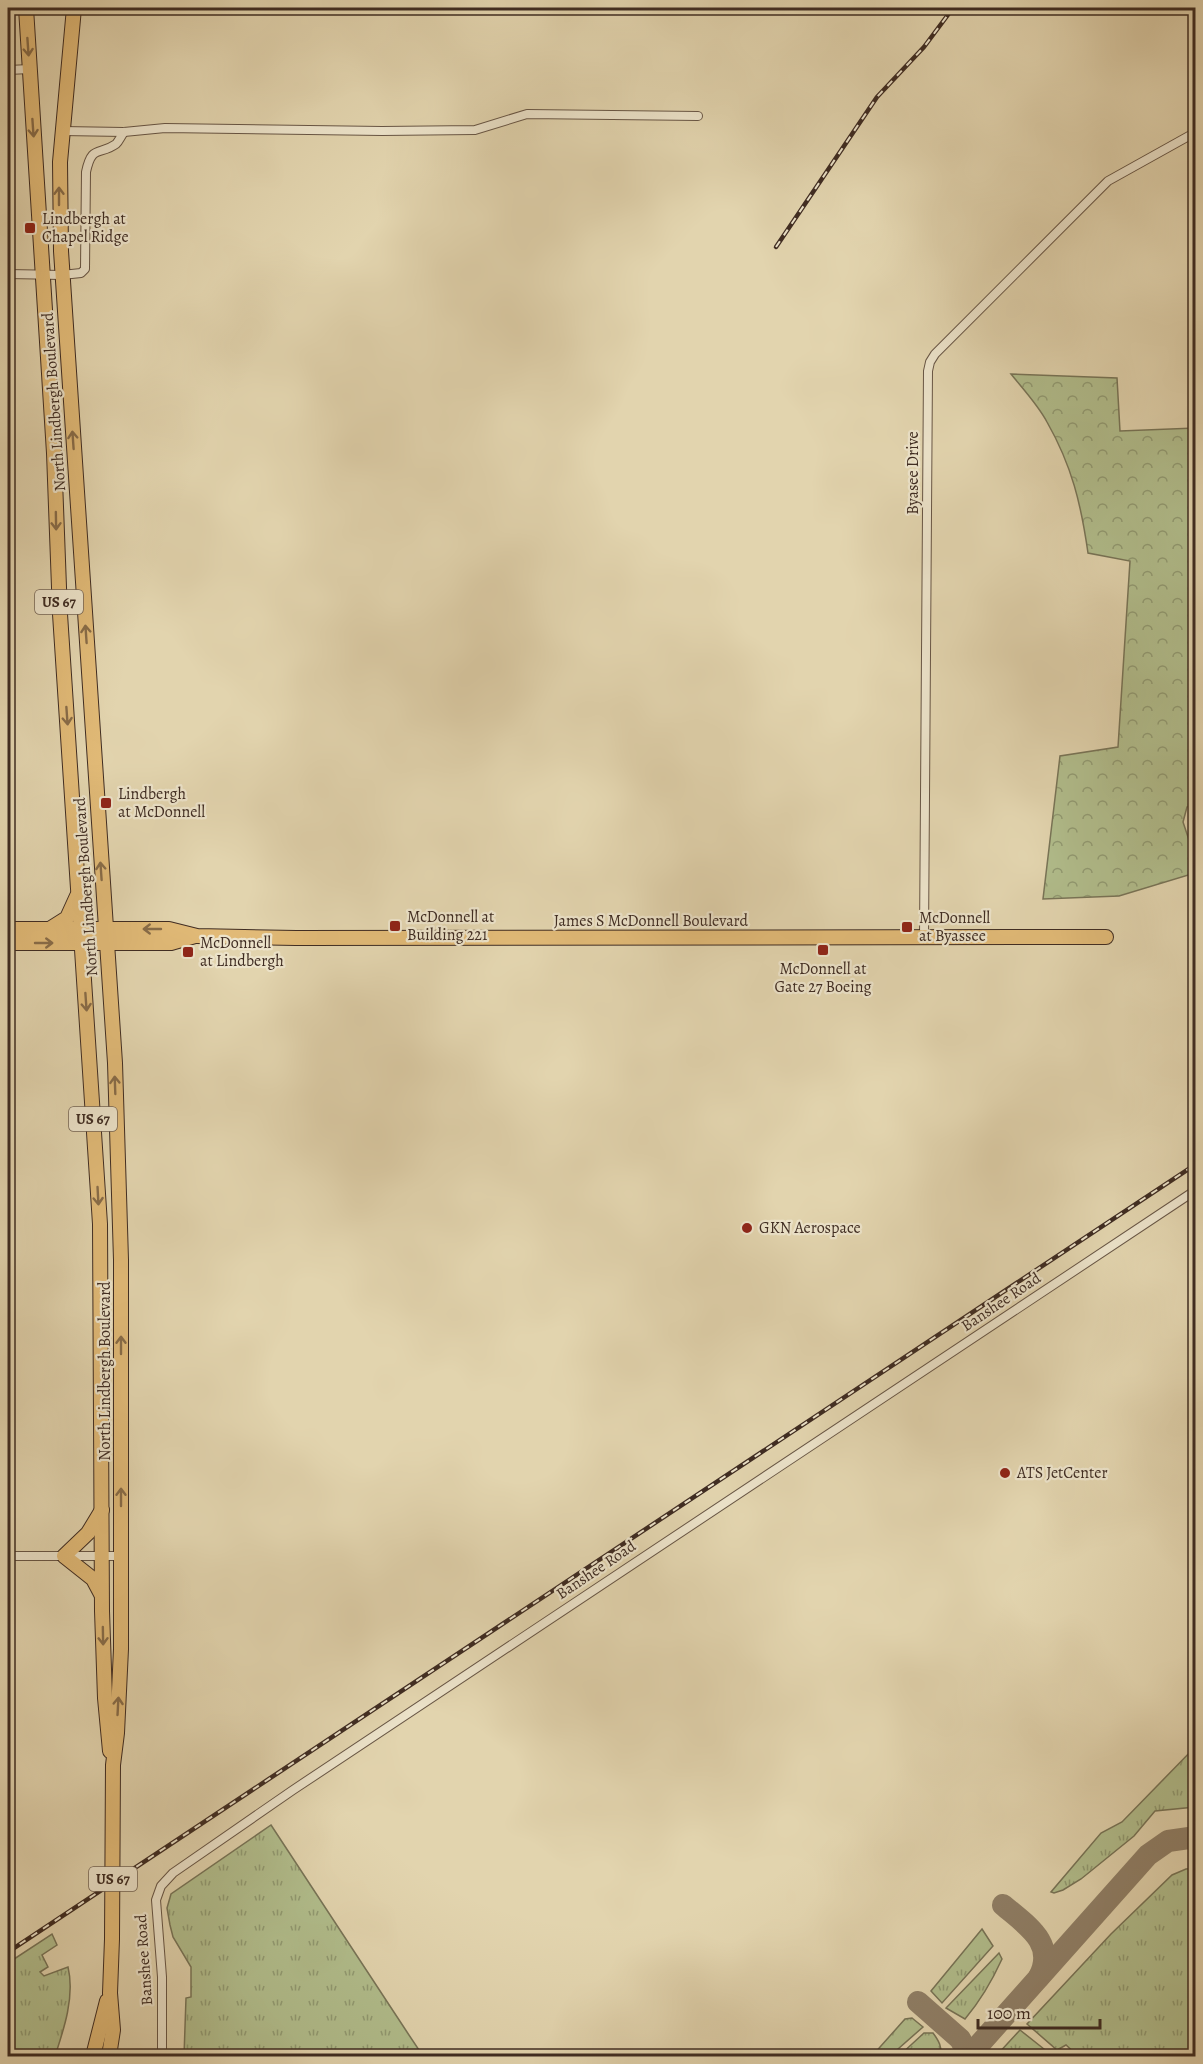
<svg xmlns="http://www.w3.org/2000/svg" width="1203" height="2064" font-family="Alegreya,serif">
<style>
.grass{fill:url(#grass-tufts);stroke:#787457;stroke-width:1.5}
.forest{fill:url(#forest-crowns);stroke:#787457;stroke-width:1.5}
.lines{fill:none;stroke-linecap:round;stroke-linejoin:round}
.taxiway{stroke:#908068;stroke-width:22}
.minor-casing{stroke:#685645;stroke-width:10}
.primary-casing{stroke:#3f2c22;stroke-width:16}
.trunk-casing{stroke:#3f2c22;stroke-width:16}
.minor{stroke:#ece3ca;stroke-width:8}
.primary{stroke:#e1ba77;stroke-width:14}
.trunk{stroke:#e1ba77;stroke-width:14}
.rail-casing{stroke:#3f2c22;stroke-width:4.5}
.rail{stroke:#ece3ca;stroke-width:2;stroke-dasharray:7;stroke-linecap:butt}
.oneway{stroke:#886c48}
.poi-dot{fill:#8f2418;stroke:#ece3ca;stroke-width:2}
.labels{text-anchor:middle;dominant-baseline:central;stroke-width:4.5;stroke-linejoin:round;paint-order:stroke}
.shield{fill:#ece3ca;stroke:#736354;stroke-width:1.5}
.shield-label{font-size:15px;font-weight:bold;fill:#3f2c22}
.poi-label{font-size:16px;fill:#3f2c22;stroke:#ece3ca;text-anchor:start}
.street-label{font-size:16px;fill:#3f2c22;stroke:#ece3ca}
</style>
<defs>
<pattern id="grass-tufts" width="24" height="20" patternUnits="userSpaceOnUse" patternTransform="scale(1.5)"><rect width="24" height="20" fill="#b1bd8c"/><path d="M3 7l-1-3M5 7V3M7 7l1-3M15 17l-1-3M17 17v-4M19 17l1-3" fill="none" stroke="#919a72"/></pattern>
<pattern id="forest-crowns" width="20" height="18" patternUnits="userSpaceOnUse" patternTransform="scale(1.5)"><rect width="20" height="18" fill="#b1bd8c"/><path d="M2 6a3 3 0 1 1 6 0M12 15a3 3 0 1 1 6 0" fill="none" stroke="#919a72"/></pattern>
</defs>
<rect width="100%" height="100%" fill="#e2d4ae"/>
<filter id="stains"><feTurbulence type="fractalNoise" baseFrequency=".00333" numOctaves="4"/><feColorMatrix values="0 0 0 0 .2 0 0 0 0 .09 0 0 0 0 .02 0 0 0 .5 -.17"/></filter>
<radialGradient id="worn" r=".72"><stop offset=".6" stop-color="#630" stop-opacity="0"/><stop offset="1" stop-color="#630" stop-opacity=".3"/></radialGradient>
<g class="grass">
<path d="M1195 1747V1807L1155 1811 1134 1836 1081 1879 1063 1890 1054 1893 1051 1892 1101 1833 1122 1822Z"/>
<path d="M271 1825 407 2032 423 2056H184L186 1998 191 1997V1967L173 1937 170 1925 167 1908 171 1894Z"/>
<path d="M1195 1868V2056H1078L1066 2045 1057 2050 1027 2024 1111 1934 1172 1875 1186 1869Z"/>
<path d="M982 1929 993 1946 942 2003 931 1991Z"/>
<path d="M52 1934 57 1945 42 1955 48 1967 40 1972 44 1976 68 1967C75 1996 64 2029 55 2056H8V1963Z"/>
<path d="M999 1953 1002 1959C992 1981 981 2000 965 2019L946 2008Z"/>
<path d="M912 2018 923 2027 890 2056H872L905 2019Z"/>
<path d="M1020 2030 1044 2049 1038 2056H996Z"/>
<path d="M924 2033H933C939 2041 942 2047 941 2056H899Z"/>
</g>
<path class="forest" d="M1011 374 1117 378 1120 431 1195 428 1196 802 1187 807 1183 822 1195 858V873L1119 896 1043 899 1060 756 1118 747 1130 561 1088 553C1081 504 1072 466 1047 422 1038 405 1023 389 1011 374Z"/>
<g class="lines">
<g class="taxiway">
<path d="M1003 1905C1026 1925 1057 1943 1039 1977"/>
<path d="M918 2002 960 2039 964 2046V2056"/>
<path d="M969 2056 1148 1855 1168 1841 1196 1837"/>
</g>
<g class="minor-casing">
<g id="minor">
<path d="M8 70 30 69"/>
<path d="M62 131 124 132 165 128 382 131 475 130 527 114 698 116"/>
<path d="M8 274 62 275 81 273 85 269 86 172C92 144 99 156 116 144 119 141 121 136 124 132"/>
<path d="M924 938 928 371 930 362 935 354 1108 181 1196 132"/>
<path d="M8 1556H121"/>
<path d="M162 2056V1977L156 1900 161 1886 173 1873 293 1790 1196 1190"/>
</g>
</g>
<g class="primary-casing">
<g id="primary">
<path d="M8 929H169L197 936 296 938 1106 937"/>
<path d="M8 943H171L195 936"/>
</g>
</g>
<g class="trunk-casing">
<g id="trunk">
<path d="M26 8 54 453 60 614 100 1224 102 1611 105 1698 110 1751"/>
<path d="M74 8 60 162 61 251 115 1063 121 1260V1649L117 1733 113 1765 112 1939 110 1993 113 2030 109 2056"/>
<path d="M48 930 67 918 77 896"/>
<path d="M101 1594 93 1579 64 1556 88 1533 102 1510"/>
<path d="M93 2056 107 2001"/>
</g>
</g>
<use href="#minor" class="minor"/>
<use href="#primary" class="primary"/>
<use href="#trunk" class="trunk"/>
<g class="rail-casing">
<g id="rail">
<path d="M776 247 877 97 924 47 953 8"/>
<path d="M8 1952 1196 1164"/>
</g>
</g>
<use href="#rail" class="rail"/>
</g>
<defs><path id="oneway-shaft" d="M-6 0H5M1.5-3L5.5 0L1.5 3" fill="none" stroke-width="1.6" stroke-linecap="round" stroke-linejoin="round" transform="scale(1.5)"/></defs>
<g class="oneway">
<use href="#oneway-shaft" transform="translate(28 47) rotate(86)"/>
<use href="#oneway-shaft" transform="translate(33 128) rotate(86)"/>
<use href="#oneway-shaft" transform="translate(59 196) rotate(-90)"/>
<use href="#oneway-shaft" transform="translate(73 440) rotate(-94)"/>
<use href="#oneway-shaft" transform="translate(56 521) rotate(89)"/>
<use href="#oneway-shaft" transform="translate(86 634) rotate(-94)"/>
<use href="#oneway-shaft" transform="translate(67 716) rotate(86)"/>
<use href="#oneway-shaft" transform="translate(101 871) rotate(-94)"/>
<use href="#oneway-shaft" transform="translate(152 929) rotate(180)"/>
<use href="#oneway-shaft" transform="translate(44 943)"/>
<use href="#oneway-shaft" transform="translate(86 1002) rotate(86)"/>
<use href="#oneway-shaft" transform="translate(115 1085) rotate(-92)"/>
<use href="#oneway-shaft" transform="translate(98 1196) rotate(87)"/>
<use href="#oneway-shaft" transform="translate(121 1345) rotate(-90)"/>
<use href="#oneway-shaft" transform="translate(121 1497) rotate(-90)"/>
<use href="#oneway-shaft" transform="translate(103 1636) rotate(89)"/>
<use href="#oneway-shaft" transform="translate(118 1706) rotate(-87)"/>
</g>
<g class="poi-dot">
<rect x="24" y="222" width="12" height="12" rx="3"/>
<rect x="100" y="797" width="12" height="12" rx="3"/>
<rect x="389" y="920" width="12" height="12" rx="3"/>
<rect x="901" y="921" width="12" height="12" rx="3"/>
<rect x="817" y="944" width="12" height="12" rx="3"/>
<rect x="182" y="946" width="12" height="12" rx="3"/>
<circle cx="747" cy="1228" r="6"/>
<circle cx="1005" cy="1473" r="6"/>
</g>
<g class="labels">
<g class="shield">
<rect x="35" y="590" width="48" height="24" rx="4.5"/>
<rect x="69" y="1107" width="48" height="24" rx="4.5"/>
<rect x="89" y="1867" width="48" height="24" rx="4.5"/>
</g>
<g class="shield-label">
<text x="59" y="602">US 67</text>
<text x="93" y="1119">US 67</text>
<text x="113" y="1879">US 67</text>
</g>
<g class="poi-label">
<text x="42" y="219">Lindbergh at<tspan x="42" dy="18">Chapel Ridge</tspan></text>
<text x="118" y="794">Lindbergh<tspan x="118" dy="18">at McDonnell</tspan></text>
<text x="407" y="917">McDonnell at<tspan x="407" dy="18">Building 221</tspan></text>
<text x="919" y="918">McDonnell<tspan x="919" dy="18">at Byassee</tspan></text>
<text x="200" y="943">McDonnell<tspan x="200" dy="18">at Lindbergh</tspan></text>
<text x="823" y="969" text-anchor="middle">McDonnell at<tspan x="823" dy="18">Gate 27 Boeing</tspan></text>
<text x="759" y="1228">GKN Aerospace</text>
<text x="1017" y="1473">ATS JetCenter</text>
</g>
<g class="street-label">
<text transform="translate(54 402) rotate(-94)">North Lindbergh Boulevard</text>
<text transform="translate(913 473) rotate(-90)">Byasee Drive</text>
<text transform="translate(86 887) rotate(-94)">North Lindbergh Boulevard</text>
<text x="651" y="921">James S McDonnell Boulevard</text>
<text transform="translate(1001 1302) rotate(-34)">Banshee Road</text>
<text transform="translate(105 1371) rotate(-90)">North Lindbergh Boulevard</text>
<text transform="translate(596 1570) rotate(-34)">Banshee Road</text>
<text transform="translate(144 1960) rotate(-94)">Banshee Road</text>
</g>
</g>
<rect width="1203" height="2064" fill="none" stroke="#e2d4ae" stroke-width="30"/>
<rect x="9" y="9" width="1185" height="2046" fill="none" stroke="#3f2c22" stroke-width="3"/>
<rect x="15" y="15" width="1173" height="2034" fill="none" stroke="#3f2c22" stroke-width="1.5"/>
<path d="M978 2019v9h122v-9" fill="none" stroke="#3f2c22" stroke-width="3"/>
<text x="987" y="2019" font-size="18" fill="#3f2c22" stroke="#ece3ca" stroke-width="4.5" paint-order="stroke">100 m</text>
<rect width="100%" height="100%" filter="url(#stains)"/>
<rect width="100%" height="100%" fill="url(#worn)"/>
</svg>
